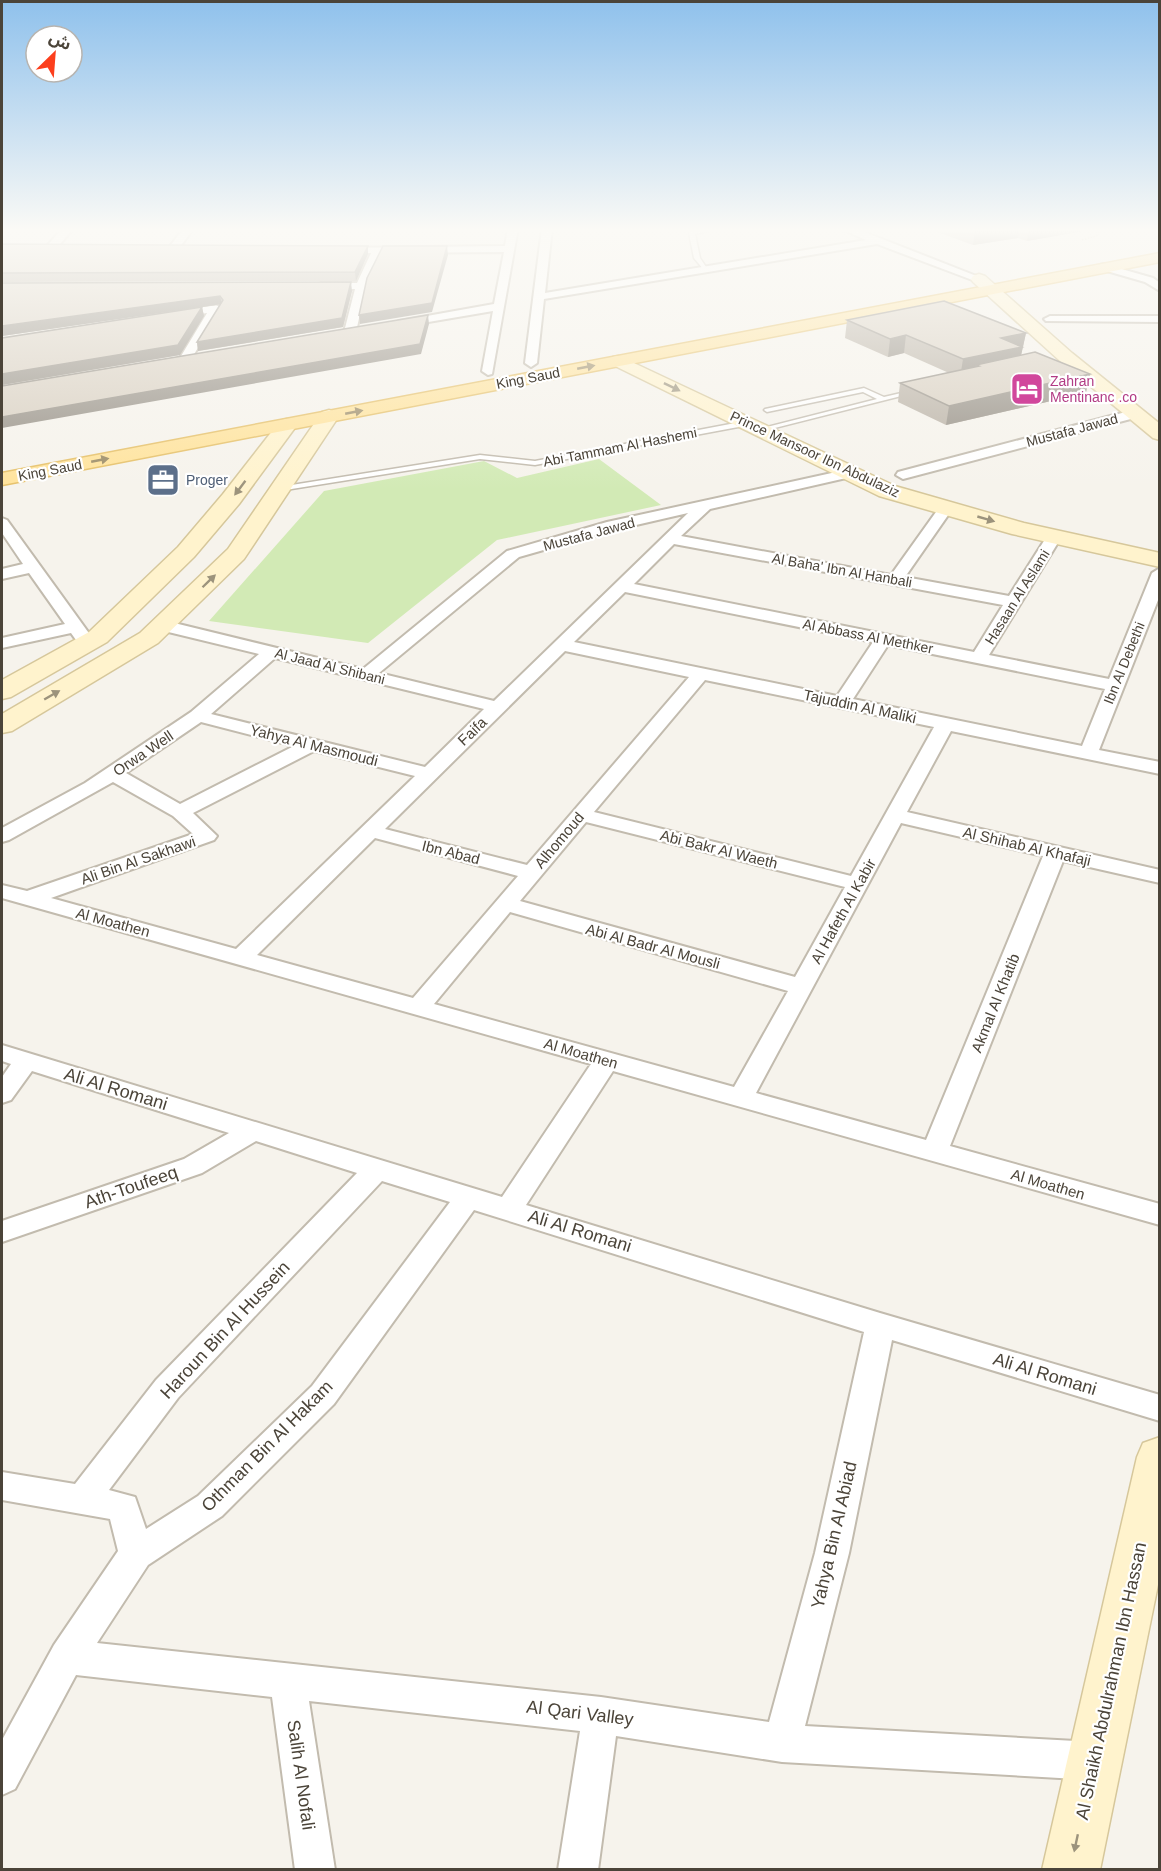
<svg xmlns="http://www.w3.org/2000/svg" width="1161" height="1871" font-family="Helvetica,'Noto Sans Arabic',sans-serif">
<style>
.green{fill:#d2eab5}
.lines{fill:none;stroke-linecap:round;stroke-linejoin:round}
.lane-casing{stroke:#c2bbae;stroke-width:3}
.street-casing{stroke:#c2bbae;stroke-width:4}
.secondary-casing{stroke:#d6c79b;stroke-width:3}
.primary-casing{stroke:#e6c16a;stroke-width:3}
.path{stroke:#c4b79f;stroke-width:1.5;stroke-dasharray:1.5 1.5;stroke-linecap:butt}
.lane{fill:#fff;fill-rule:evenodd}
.street{fill:#fff;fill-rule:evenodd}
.secondary{fill:#fff3cd;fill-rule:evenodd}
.primary{fill:#ffe39c;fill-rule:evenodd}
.wall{fill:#bab2a6}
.shaded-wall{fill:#979187}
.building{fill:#d8cfc1;stroke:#979187;stroke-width:1.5}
.oneway{fill:#9c8c66}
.oneway2{fill:#9c937c}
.labels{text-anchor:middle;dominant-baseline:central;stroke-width:4.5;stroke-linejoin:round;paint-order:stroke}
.far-street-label{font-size:14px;fill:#4b4439;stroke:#fff}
.far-hotel-label{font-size:14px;fill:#b23c85;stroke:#fff;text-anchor:start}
.far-service-label{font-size:14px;fill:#4e5e75;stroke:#fff;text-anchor:start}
.street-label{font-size:15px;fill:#4b4439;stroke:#fff}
.near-street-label{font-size:18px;fill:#4b4439;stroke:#fff}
</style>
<rect width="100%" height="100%" fill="#f6f3ec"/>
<path class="green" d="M599 459 661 505 497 540 368 643 209 621 324 491 484 461 517 478Z"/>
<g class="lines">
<g class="lane-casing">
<g id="lane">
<path d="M688 228H694V231L723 228 695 234 700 258 708 270H704L694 258Z"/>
<path d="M864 388 884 397 914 390 917 392 759 432 755 430 877 399 863 392 767 412 764 410 765 409Z"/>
<path d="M746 421 750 423 749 425 535 465 480 459 279 491 275 489 279 487 480 455 535 461Z"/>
</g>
</g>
<g class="street-casing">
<g id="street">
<path d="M63 228H74L53 252H45V248Z"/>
<path d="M184 228H194L176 252H168L167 250Z"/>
<path d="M508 228H518L492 374 488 375 482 371 493 311 399 327 393 324 399 321 494 304 504 252 381 253 366 286 356 332 350 335 344 332 355 289H321L316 286 321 283H357L371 253H337L333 252V248L505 246Z"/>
<path d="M542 228H552L545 293 866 240 839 228H854L984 279 983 281H975L877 244 544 299 537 363 531 367 525 363Z"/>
<path d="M1104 264 1153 278 1160 283V291L1145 282 1100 269V265Z"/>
<path d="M216 305 222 308 190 361 184 365 180 364 178 361 207 313 173 318 167 315 173 312Z"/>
<path d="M1050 316H1160V322L1046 321 1044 319Z"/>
<path d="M1137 409 1144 413 1142 416 903 479 896 475 898 472Z"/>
<path d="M850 469 857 473 855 476 710 509 681 536 891 575 941 505 946 504 953 508 905 577 1009 596 1049 533H1059L1062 536 989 655 1109 679 1152 573 1160 568V595L1099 750 1160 762V774L951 731 907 812 1160 870V883L1063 861 950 1146 1160 1204V1225L613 1071 526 1205 880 1313 1160 1395V1421L892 1340 849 1553 805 1726 1094 1742 1107 1748 1113 1761 1107 1774 1094 1780 782 1762 616 1736 598 1870H558L580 1731 309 1701 335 1870H295L272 1697 76 1675 15 1789 2 1795V1740L54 1645 118 1551 110 1519 2 1500V1472L75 1484 156 1380 357 1173 256 1141 202 1173 2 1242V1221L184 1159 229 1133 32 1071 11 1100 2 1103V1077L11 1064 2 1061V1045L502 1197 591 1064 2 898V885L27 891 193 834 173 816 113 782 9 840 2 842V828L85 783 191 712 259 654 156 629 154 625 156 621 162 620 363 669 507 551 607 522ZM688 513 494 701 379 673 519 557 610 531ZM674 544 1003 605 974 652 634 584ZM625 592 873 642 837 696 574 642ZM888 645 1105 689 1082 746 853 699ZM565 651 689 677 527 865 385 829ZM275 658 484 709 425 767 211 714ZM705 680 934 727 851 876 594 812ZM201 722 294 746 180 804 126 773ZM314 751 415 776 236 949 51 898 214 840 217 836 193 813ZM586 822 845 887 795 977 520 901ZM901 823 1043 856 926 1140 756 1093ZM375 838 518 876 413 998 257 955ZM510 912 788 991 734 1087 434 1004ZM382 1181 450 1202 312 1386 198 1496 146 1529 135 1497 109 1490 178 1398ZM474 1210 864 1332 815 1553 769 1722 601 1697 97 1643 148 1565 222 1516 334 1404Z"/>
<path d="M2 518 7 520 96 643 93 647H81L71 633 2 648V638L65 624 29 573 2 579V569L23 564 2 533Z"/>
</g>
</g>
<g class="secondary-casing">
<g id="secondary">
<path d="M979 274 985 276 1072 353 1160 424V440L1153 438 1060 361 973 282 971 279 973 276Z"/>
<path d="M619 356 895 486 1024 523 1160 553V567L1012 534 879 496 613 365 610 361 613 357Z"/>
<path d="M329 410 336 412 339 416 244 559 158 643 12 731 2 733V714L140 633 228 549 322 412Z"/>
<path d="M287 419 294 421 297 425 239 504 194 557 107 642 11 697 2 699V680L89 632 178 547 223 494 280 421Z"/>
<path d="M1160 1437V1575L1100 1870H1042L1137 1457 1143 1443Z"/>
</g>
</g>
<g class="primary-casing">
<path id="primary" d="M1160 253V262L2 485V473Z"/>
</g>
<path class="path" d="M1082 240 1096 236 1102 228"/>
<use href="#lane" class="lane"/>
<use href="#street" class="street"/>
<use href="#secondary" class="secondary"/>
<use href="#primary" class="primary"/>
</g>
<g class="wall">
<path d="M926 228H1101L1027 241 1018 238 973 245Z"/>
<path d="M2 244 368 254 356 281 2 282V283L352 291 343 327 198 351 197 342 220 305 202 307 204 316 180 355 2 385V338L179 310 2 336V337Z"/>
<path d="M847 320 1026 333 1021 355 1086 393 946 425 898 402 900 383 949 373 904 353 888 357 845 338Z"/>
</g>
<g class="shaded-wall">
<path d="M989 228H1019L1018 238 973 245 975 231Z"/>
<path d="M1029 228H1101L1027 241Z"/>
<path d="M368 246V254L356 281 355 272Z"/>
<path d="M447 246 448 255 432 312 360 324 359 315Z"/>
<path d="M351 282 352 291 343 327 198 351 197 342Z"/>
<path d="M220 296 222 304 202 307 204 316 180 355 2 385V374L202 307 2 336V337V326Z"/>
<path d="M428 315 429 324 421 354 2 428V417Z"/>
<path d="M1026 333 1019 365 979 366 976 365 974 375 960 378 963 359 1001 338Z"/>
<path d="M906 335 904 353 888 357 890 339Z"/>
<path d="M1090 374 1086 393 946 425 949 406Z"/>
</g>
<g class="building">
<path d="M969 228H989L975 231Z"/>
<path d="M2 244 368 246 355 272 2 273Z"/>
<path d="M383 246H447L432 303 359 315 367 278Z"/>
<path d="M351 282 342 318 197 342 223 300 220 296 2 326V283Z"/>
<path d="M944 301 1026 333 1001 338 1022 347 963 359 906 335 890 339 847 320Z"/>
<path d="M202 307 178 345 2 374V338Z"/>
<path d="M428 315 420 344 2 417V386Z"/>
<path d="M1035 352 1090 374 949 406 900 383 979 366 976 365Z"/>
</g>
<defs><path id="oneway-solid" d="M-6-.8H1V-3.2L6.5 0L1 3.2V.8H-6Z" transform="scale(1.5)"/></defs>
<g class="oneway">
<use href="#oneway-solid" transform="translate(586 367) rotate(-11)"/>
<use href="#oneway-solid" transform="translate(354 412) rotate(-11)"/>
<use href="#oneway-solid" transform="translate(100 460) rotate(-11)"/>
</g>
<g class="oneway2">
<use href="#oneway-solid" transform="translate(672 387) rotate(26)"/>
<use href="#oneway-solid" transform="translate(240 488) rotate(127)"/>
<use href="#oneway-solid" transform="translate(986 519) rotate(16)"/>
<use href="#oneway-solid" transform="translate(209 581) rotate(-44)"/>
<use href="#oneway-solid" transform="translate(52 695) rotate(-30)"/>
<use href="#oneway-solid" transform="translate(1076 1843) rotate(102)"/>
</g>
<linearGradient id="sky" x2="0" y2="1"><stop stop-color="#8fc1ec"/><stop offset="0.47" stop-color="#fbfaf6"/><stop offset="1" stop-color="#fbfaf6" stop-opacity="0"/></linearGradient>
<rect width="1161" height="490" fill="url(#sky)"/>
<defs>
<g id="hotel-square" transform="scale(1.725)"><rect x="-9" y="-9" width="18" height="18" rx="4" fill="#d1479c" stroke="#fff"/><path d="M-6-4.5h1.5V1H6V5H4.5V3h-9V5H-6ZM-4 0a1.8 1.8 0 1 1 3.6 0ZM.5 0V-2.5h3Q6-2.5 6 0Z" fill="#fff"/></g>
<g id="office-square" transform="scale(1.725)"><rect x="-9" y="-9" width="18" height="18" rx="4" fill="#5c6f8a" stroke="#fff"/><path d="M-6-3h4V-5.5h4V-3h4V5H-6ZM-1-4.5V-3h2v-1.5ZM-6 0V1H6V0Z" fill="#fff"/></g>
</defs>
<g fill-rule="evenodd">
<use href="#hotel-square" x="1027" y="389"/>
<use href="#office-square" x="163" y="480"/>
</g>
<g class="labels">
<g class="far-street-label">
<text transform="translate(528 378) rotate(-11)">King Saud</text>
<text transform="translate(1072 430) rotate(-15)">Mustafa Jawad</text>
<text transform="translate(620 447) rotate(-11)">Abi Tammam Al Hashemi</text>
<text transform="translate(815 454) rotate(25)">Prince Mansoor Ibn Abdulaziz</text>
<text transform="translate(50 470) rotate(-11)">King Saud</text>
<text transform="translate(589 534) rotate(-15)">Mustafa Jawad</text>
<text transform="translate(842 570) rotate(10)">Al Baha' Ibn Al Hanbali</text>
<text transform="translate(1017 597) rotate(-58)">Hasaan Al Aslami</text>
<text transform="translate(868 636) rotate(11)">Al Abbass Al Methker</text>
<text transform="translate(1124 663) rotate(-68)">Ibn Al Debethi</text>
<text transform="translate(330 666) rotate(14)">Al Jaad Al Shibani</text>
</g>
<g class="far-hotel-label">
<text x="1050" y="381">Zahran<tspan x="1050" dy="16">Mentinanc .co</tspan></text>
</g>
<g class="far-service-label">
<text x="186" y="480">Proger</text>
</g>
<g class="street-label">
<text transform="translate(860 706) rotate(12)">Tajuddin Al Maliki</text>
<text transform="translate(472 731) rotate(-44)">Faifa</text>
<text transform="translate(314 745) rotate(14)">Yahya Al Masmoudi</text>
<text transform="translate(143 753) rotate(-34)">Orwa Well</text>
<text transform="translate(559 840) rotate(-50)">Alhomoud</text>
<text transform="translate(1027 846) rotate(13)">Al Shihab Al Khafaji</text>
<text transform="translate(719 849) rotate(14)">Abi Bakr Al Waeth</text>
<text transform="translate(451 852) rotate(14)">Ibn Abad</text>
<text transform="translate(138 860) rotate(-19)">Ali Bin Al Sakhawi</text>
<text transform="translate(843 911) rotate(-61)">Al Hafeth Al Kabir</text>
<text transform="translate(113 922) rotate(15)">Al Moathen</text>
<text transform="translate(653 946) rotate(15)">Abi Al Badr Al Mousli</text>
<text transform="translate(995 1003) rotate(-68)">Akmal Al Khatib</text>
<text transform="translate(581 1053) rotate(16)">Al Moathen</text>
<text transform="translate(1048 1184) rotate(16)">Al Moathen</text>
</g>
<g class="near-street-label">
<text transform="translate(116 1089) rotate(17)">Ali Al Romani</text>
<text transform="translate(131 1187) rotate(-19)">Ath-Toufeeq</text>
<text transform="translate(580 1231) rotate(17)">Ali Al Romani</text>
<text transform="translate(225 1330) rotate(-47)">Haroun Bin Al Hussein</text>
<text transform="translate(1045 1374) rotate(17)">Ali Al Romani</text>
<text transform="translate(267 1446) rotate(-45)">Othman Bin Al Hakam</text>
<text transform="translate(834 1535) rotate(-77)">Yahya Bin Al Abiad</text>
<text transform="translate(1111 1681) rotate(-78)">Al Shaikh Abdulrahman Ibn Hassan</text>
<text transform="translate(580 1713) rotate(7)">Al Qari Valley</text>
<text transform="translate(301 1775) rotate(82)">Salih Al Nofali</text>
</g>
</g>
<rect width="1161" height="1871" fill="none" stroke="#4b4439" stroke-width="6"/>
<g transform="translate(54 54) rotate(25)"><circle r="28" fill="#ffffff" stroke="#b7b4b0" stroke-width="1.5"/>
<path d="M0-4.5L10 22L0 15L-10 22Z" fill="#fc3f1d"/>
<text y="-9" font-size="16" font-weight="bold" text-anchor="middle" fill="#4b4439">ش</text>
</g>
</svg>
